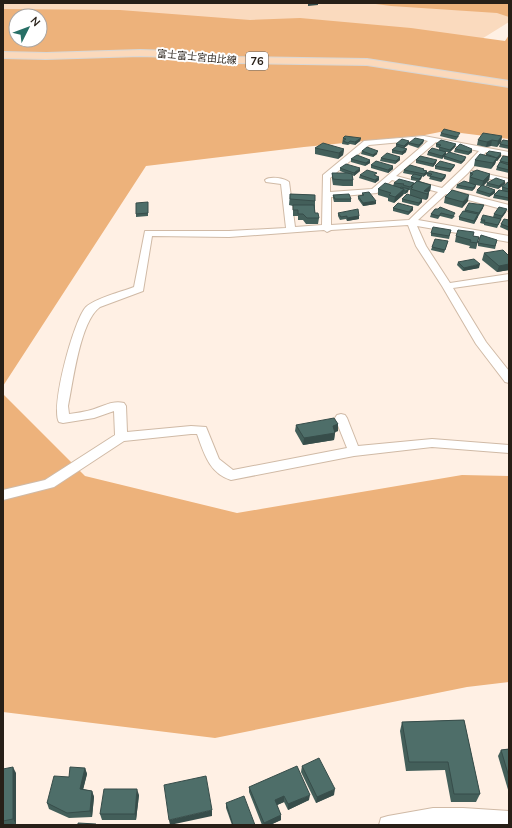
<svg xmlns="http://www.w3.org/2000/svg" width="512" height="828" font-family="Mulish,'Noto Sans JP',sans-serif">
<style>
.green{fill:#fadabe}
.forest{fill:#edb27b;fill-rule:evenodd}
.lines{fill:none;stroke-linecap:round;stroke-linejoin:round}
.street-casing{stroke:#d0baa6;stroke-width:2}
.primary-casing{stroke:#d8d7d5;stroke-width:2}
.street{fill:#fff;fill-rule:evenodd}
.primary{fill:#fbd9bb;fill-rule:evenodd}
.wall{fill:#435f5a}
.shaded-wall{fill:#374d4a}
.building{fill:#4e6e69;stroke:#374d4a}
.labels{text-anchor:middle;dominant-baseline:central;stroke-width:4;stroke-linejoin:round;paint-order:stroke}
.far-street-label{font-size:10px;fill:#271f17;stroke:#fff}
.shield{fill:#fff;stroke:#68625d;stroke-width:1}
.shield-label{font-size:11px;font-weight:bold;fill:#271f17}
</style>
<rect width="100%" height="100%" fill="#fff0e4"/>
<path class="green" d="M3 3H509V22L480 40 3 12Z"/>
<g class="forest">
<path d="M368 3H509V17L497 13 391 6Z"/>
<path d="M3 9 120 10 250 20 300 18 411 28 505 41 509 35V139L445 131 425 135 304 147 146 166 3 386ZM16 16H40V40H16Z"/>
<path d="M3 394 85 476 237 513 462 475 509 476V682L467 687 215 738 3 712Z"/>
</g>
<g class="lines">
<g class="street-casing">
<g id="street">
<path d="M424 136 509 152V156L486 152 468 173 450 190 509 205V211L446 194 418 220 509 236V242L417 226 426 246 450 283 509 274V280L453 288 486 342 509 371V383L505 382 476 344 442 286 416 246 408 225 331 230 327 232 324 230 229 237 152 236 143 291 100 307C80 321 73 382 68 406L69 414C76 413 84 412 91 410 102 407 112 400 124 403L126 406 127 432 191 426 206 427 219 459 233 470 347 448 335 418 337 415 341 414 345 415 347 418 358 446 432 439 509 445V453L432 447 354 456 231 480C209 473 204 453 197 434H191L124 441 54 487 3 500V490L45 480 115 435 114 411 94 418 63 423 59 422C50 408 74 319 86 307 96 298 121 292 134 287L145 231H229L286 228 281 184 266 182 265 180C270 176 284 178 289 182L295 227 322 225 323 175 364 141ZM424 140 428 141 372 189 330 192V178L369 145ZM436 142 479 151 462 169 442 188 396 176ZM392 180 438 192 409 220 331 225V197L377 193Z"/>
<path d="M471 171H474L509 179V183L471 175Z"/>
<path d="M433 808H463L509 811V825H379L381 818 388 816Z"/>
</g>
</g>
<g class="primary-casing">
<path id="primary" d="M140 50 172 51 235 57 367 59 509 81V87L367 65 235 63 172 57 140 56 46 59 3 58V52L46 53Z"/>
</g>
<use href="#street" class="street"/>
<use href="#primary" class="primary"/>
</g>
<g class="wall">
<path d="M441 133 459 136 456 140 440 136Z"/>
<path d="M502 136 501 142 497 147 491 146 486 147 477 145 478 140Z"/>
<path d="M343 138H361L360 141 355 145 350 144 348 145 342 144Z"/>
<path d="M424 140 423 143 418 148 409 145V143Z"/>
<path d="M409 141V144L404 148 406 152 402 155 392 153V150L396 147V144Z"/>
<path d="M509 141V149L499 147 500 144Z"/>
<path d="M436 144H456L455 147 450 152 465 160 461 164 444 159V156L449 152H446L442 159 427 155 428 152 439 150V148L436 147Z"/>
<path d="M315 148 344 149 343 155 338 159 315 154Z"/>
<path d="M455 149 472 152 468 155 454 152Z"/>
<path d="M362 151 377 154 373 157 361 154Z"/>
<path d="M486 154 501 156 497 161H496L495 164 491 169 474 166 475 160 486 155Z"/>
<path d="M400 157V160L395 164 380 161 381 158Z"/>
<path d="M509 157V173L496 170 497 167 499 164 500 161Z"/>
<path d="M351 159 370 160V163L365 166 351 162Z"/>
<path d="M416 160 436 163 433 167 416 163Z"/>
<path d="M371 165 393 169 388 173 371 168Z"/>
<path d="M455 165 454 167 450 172 435 169V166Z"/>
<path d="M340 168 360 171 354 176 352 175 353 180V186H343L333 185 332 179V173H345L340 171Z"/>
<path d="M404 170H424L427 171V174L423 177 422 176 421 179 419 181 431 185 430 191 428 192H429L428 198 426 200 422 199V202L418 206 402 202V199L410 195V190H408V192L405 194H404L403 195 394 203 388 201V198L378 195V189L393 186 394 183H414L417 181 411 180V177L413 175 403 173Z"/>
<path d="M427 173 446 175 445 178 441 182 429 179 430 177 427 176Z"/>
<path d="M470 173 490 174 489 180 483 186 495 190V193L489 197 476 193 477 190 481 186 476 185 475 188 472 191 456 188 457 185 469 183Z"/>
<path d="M360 175 376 176 379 177V180L375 183 359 178Z"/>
<path d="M509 182V201L493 198 494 195 502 190V187Z"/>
<path d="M487 183 505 184 498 189 486 186Z"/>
<path d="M362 193 376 204 363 206 358 199V196H362Z"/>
<path d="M290 194 315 195V213L319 218 318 224H306L303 220H298V216H293V206L289 205Z"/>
<path d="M333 195 351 199V202H334L333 198Z"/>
<path d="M445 197 468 201 462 208 444 203Z"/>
<path d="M148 205V216L136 217V214Z"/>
<path d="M413 207V210L408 215 393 211V208Z"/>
<path d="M483 208 474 224 459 220V217L464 211 465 210Z"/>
<path d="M435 209 455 216 452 219 440 216 438 219 430 217 431 214Z"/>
<path d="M506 212 501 219 497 228 484 225V224L480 223 481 220 493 217 494 214Z"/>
<path d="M338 213 359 216V219L347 221 346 219 340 220 338 216Z"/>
<path d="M509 219V231L500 227 501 224 509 220Z"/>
<path d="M451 230 449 239 431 236V233Z"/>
<path d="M456 236H473L479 237 476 249 469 248 470 246 455 242Z"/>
<path d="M497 240 495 249 478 246V243Z"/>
<path d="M448 241 444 253 431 250 432 247Z"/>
<path d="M484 253 509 256V270L497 272 482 260Z"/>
<path d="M458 262 479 268 463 271 457 265Z"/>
<path d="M338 424V431L335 432 334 440 303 445 295 431 296 425Z"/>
<path d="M464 720 480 794 476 802H451L445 770 406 771 400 731 402 722Z"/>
<path d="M509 749V793L498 756 501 750Z"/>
<path d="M302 766 334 795 316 803 301 772Z"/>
<path d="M85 768 87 774 83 789 92 791 94 797 92 817 69 818 49 809 47 803 69 777Z"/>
<path d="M3 769 16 773V824L11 825H3Z"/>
<path d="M249 787 309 800 288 810 284 802 277 805 281 820 270 825H262L249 792Z"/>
<path d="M139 795 136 820H102L100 814Z"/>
<path d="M226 803 255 825H232L226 808Z"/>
</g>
<g class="shaded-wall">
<path d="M318 3V5L308 6V4Z"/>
<path d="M502 136 501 142 497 147 498 141Z"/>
<path d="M361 138 360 141 355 145V142Z"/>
<path d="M424 140 423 143 418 148 419 145Z"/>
<path d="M492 140 491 146 486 147 487 142Z"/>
<path d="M409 141V144L403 149 404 146Z"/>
<path d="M456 144 455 147 449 153 450 150Z"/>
<path d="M344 149 343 155 338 159 339 153Z"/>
<path d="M407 149 406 152 402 155V152Z"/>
<path d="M472 149V152L468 155 469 152Z"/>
<path d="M378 151 377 154 373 157V155Z"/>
<path d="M446 152V155L442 159V156Z"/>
<path d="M501 153V156L497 161V158Z"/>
<path d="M400 157V160L395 164 396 161Z"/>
<path d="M466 157 465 160 461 164 462 162Z"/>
<path d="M497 158 495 164 491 169 493 163Z"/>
<path d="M370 160V163L365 166 366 163Z"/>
<path d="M437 160 436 163 433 167V164Z"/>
<path d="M455 165 454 167 450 172 451 169Z"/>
<path d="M393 166V169L388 173V170Z"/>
<path d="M360 168V171L354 176V173Z"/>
<path d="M427 171V174L423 177 424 174Z"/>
<path d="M490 174 489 180 482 187 483 181Z"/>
<path d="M446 175 445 178 441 182 442 179Z"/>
<path d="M422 176 421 179 418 182 419 179Z"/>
<path d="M379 177V180L375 183V180Z"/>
<path d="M505 181V184L498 189 499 186Z"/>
<path d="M431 185 430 191 426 194 424 191Z"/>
<path d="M476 185 475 188 472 191 473 188Z"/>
<path d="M404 189 403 195 394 203 395 197Z"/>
<path d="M409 189 408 192 405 194 406 191Z"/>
<path d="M495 190V193L489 197 490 194Z"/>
<path d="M429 192 428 198 426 200 427 194Z"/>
<path d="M469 195 468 201 462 208 463 202Z"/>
<path d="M422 199V202L418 206 419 203Z"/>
<path d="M376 201V204L363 206V203Z"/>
<path d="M484 205 483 208 478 216 479 213Z"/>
<path d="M413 207V210L408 215 409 212Z"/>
<path d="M507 209 506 212 501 219 502 216Z"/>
<path d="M478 214V217L474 224V221Z"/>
<path d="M359 216V219L347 221V218Z"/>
<path d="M480 264 479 268 463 271 464 268Z"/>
<path d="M509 264V270L497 272 499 266Z"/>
<path d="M338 424V431L332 433 333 426Z"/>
<path d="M335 433 334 440 303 445 304 438Z"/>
<path d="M13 767 16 773V824L13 819Z"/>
<path d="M85 768 87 774 82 794 80 789Z"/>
<path d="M137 789 139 795 136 820 135 814Z"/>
<path d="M335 789 334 795 316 803 317 797Z"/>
<path d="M92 791 94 797 92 817 90 811Z"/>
<path d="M310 795 309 800 288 810V804Z"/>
<path d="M284 796V802L275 806V800Z"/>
<path d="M212 810V816L170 825 169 820Z"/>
<path d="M281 815V820L270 825H263L264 823Z"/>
</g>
<g class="building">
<path d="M444 129 460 133 457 137 441 133Z"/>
<path d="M483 133 502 136 498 141 492 140 487 142 478 140Z"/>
<path d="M345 136 361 138 355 142 350 141 348 143 343 141 346 139 343 138Z"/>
<path d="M415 138 424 140 419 145 409 143Z"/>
<path d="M402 139 409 141 404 146 396 144Z"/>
<path d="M441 140 456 144 450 150 439 147 441 145 436 144Z"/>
<path d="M503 140 509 141V146L500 144Z"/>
<path d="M323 143 344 149 339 153 315 148Z"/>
<path d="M460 144 472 149 469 152 455 149Z"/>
<path d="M397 146 407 149 402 152 392 150Z"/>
<path d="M367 147 378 151 373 155 362 151Z"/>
<path d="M432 148 446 152 442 156 428 152Z"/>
<path d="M489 151 501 153 497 158 486 154Z"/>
<path d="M449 152 466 157 462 162 444 156Z"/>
<path d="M387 153 400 157 396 161 381 158Z"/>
<path d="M480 154 497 158 493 163 475 160Z"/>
<path d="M357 155 370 160 366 163 351 159Z"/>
<path d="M420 156 437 160 433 164 416 160Z"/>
<path d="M503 156 509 157V163L500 161Z"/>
<path d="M376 161 393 166 388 170 371 165Z"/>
<path d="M440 161 455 165 451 169 435 166Z"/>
<path d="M500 162 509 165V170L497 167Z"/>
<path d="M346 164 360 168 354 173 340 168Z"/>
<path d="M410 165 424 169 423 170 427 171 424 174 404 170Z"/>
<path d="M367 170 377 173 374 175 379 177 375 180 360 175Z"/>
<path d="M477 170 490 174 483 181 470 177 473 174 470 173Z"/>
<path d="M430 171 446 175 442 179 430 176 432 174 427 173Z"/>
<path d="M332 173H347L352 174 353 180H343L333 179Z"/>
<path d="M414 174 422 176 419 179 411 177Z"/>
<path d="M496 178 505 181 499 186 487 183Z"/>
<path d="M399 179 414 183 410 187 403 185 404 184 394 183Z"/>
<path d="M417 181 431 185 424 191 429 192 427 194 411 189 413 187H411Z"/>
<path d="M464 181 476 185 473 188 457 185Z"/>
<path d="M508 182H509V189L502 187Z"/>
<path d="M385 183 404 189 395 197 389 195 391 193 378 189Z"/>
<path d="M482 185 495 190 490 194 477 190Z"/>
<path d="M401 187 409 189 406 191H404V189L400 188Z"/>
<path d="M452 190 469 195 463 202 445 197Z"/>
<path d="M499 190 509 192V198L494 195Z"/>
<path d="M369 192 376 201 363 203 358 196 364 195 362 193Z"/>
<path d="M290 194 315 195V201L290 199Z"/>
<path d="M349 194 351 199H335L333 195Z"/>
<path d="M407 194 422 199 419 203 402 199Z"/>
<path d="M148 202V213L136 214V203Z"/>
<path d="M398 203 413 207 409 212 393 208Z"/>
<path d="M469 203 484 205 479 213 465 210Z"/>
<path d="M293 205H314L315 213H318L319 218H307L303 214H298V210H293Z"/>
<path d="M440 207 455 213 453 216 441 213 439 216 431 214 435 209H438Z"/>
<path d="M499 207 507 209 502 216 494 214Z"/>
<path d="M358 209 359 216 347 218V216L341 217 338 213Z"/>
<path d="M463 211 478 214 474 221 459 217Z"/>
<path d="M483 215 501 219 498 225 484 222 485 220H481Z"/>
<path d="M504 219 509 220V227L501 224Z"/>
<path d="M433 227 451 230 449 236 431 233Z"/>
<path d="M458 230 474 232 473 236 479 237 477 243 470 242 471 240 456 236Z"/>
<path d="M481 235 497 240 495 246 478 243Z"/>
<path d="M435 239 448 241 445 250 432 247Z"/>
<path d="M503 250 509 256V264L499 266 484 253Z"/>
<path d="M474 259 480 264 464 268 458 262Z"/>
<path d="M334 418 338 424 333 426 335 433 304 438 296 425Z"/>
<path d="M464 720 480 794H454L448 762H409L402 722Z"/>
<path d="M509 749V777L501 750Z"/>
<path d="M319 758 335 789 317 797 302 766Z"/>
<path d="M297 766 310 795 288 804 284 796 275 800 281 815 264 823 249 787Z"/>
<path d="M13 767V819L3 821V769Z"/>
<path d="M70 767 85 768 80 789 92 791 90 811 67 813 47 803 54 776 69 777Z"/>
<path d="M206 776 212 810 169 820 164 785Z"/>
<path d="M104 789H137L135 814H100Z"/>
<path d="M244 796 255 825H233L226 803Z"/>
<path d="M78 823 96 824V825H78Z"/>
</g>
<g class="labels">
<g class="far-street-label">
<text transform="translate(197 57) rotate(5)">富士富士宮由比線</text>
</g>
<rect class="shield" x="246" y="52" width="22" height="18" rx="3"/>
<g class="shield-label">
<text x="257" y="61">76</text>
</g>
</g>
<rect width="512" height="828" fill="none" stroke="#271f17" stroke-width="8"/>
<g transform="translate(28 28) rotate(48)"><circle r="19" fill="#ffffff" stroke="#a9a5a2"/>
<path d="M0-3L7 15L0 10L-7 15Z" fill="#276f66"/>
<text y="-6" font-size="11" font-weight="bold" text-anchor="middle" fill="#271f17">N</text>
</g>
</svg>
